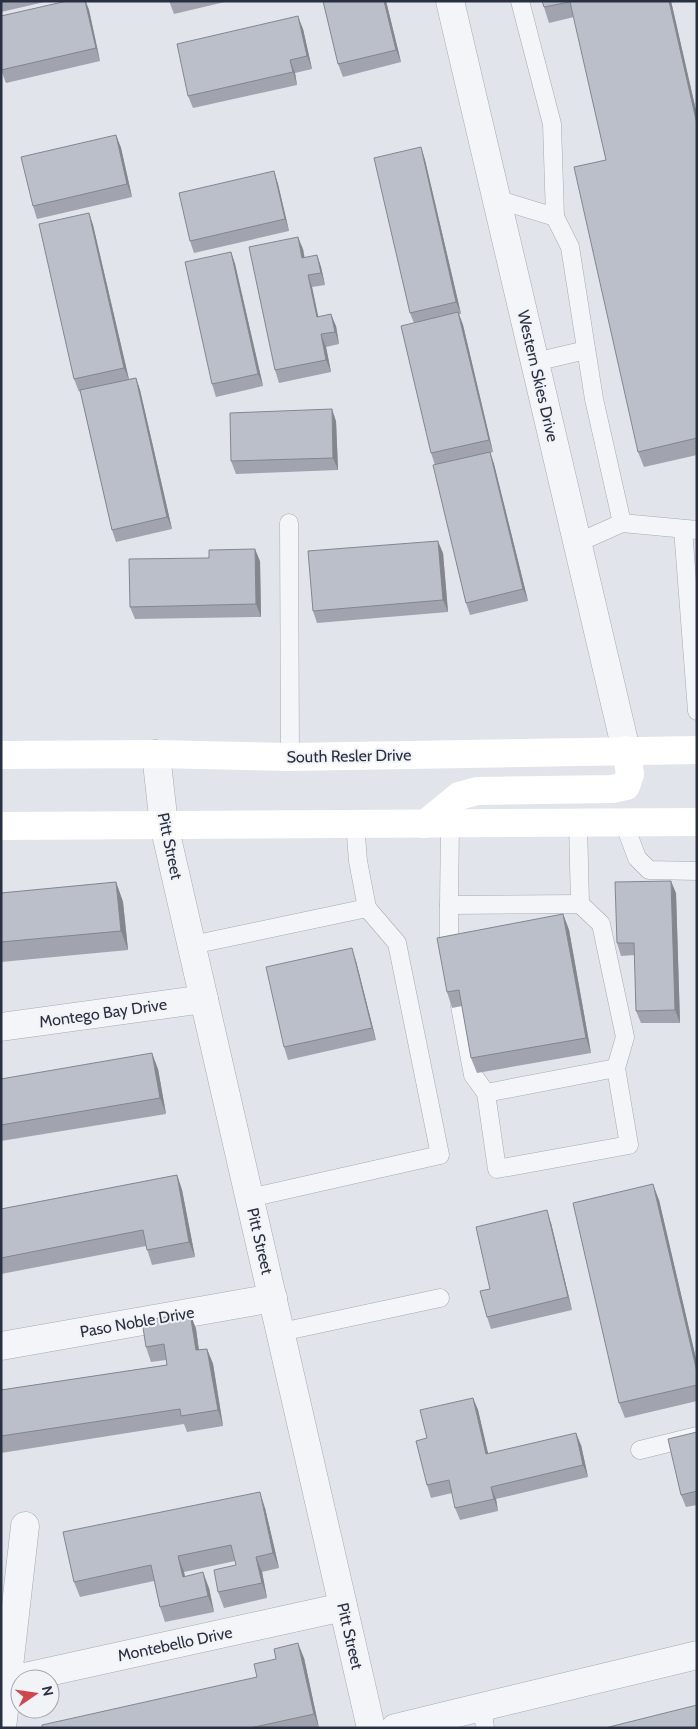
<svg xmlns="http://www.w3.org/2000/svg" width="698" height="1729" font-family="Cabin,sans-serif">
<style>
.lines{fill:none;stroke-linecap:round;stroke-linejoin:round}
.lane-casing{stroke:#a6aab4;stroke-width:19}
.street-casing{stroke:#a6aab4;stroke-width:29}
.lane{stroke:#f4f5f8;stroke-width:18}
.street{stroke:#f4f5f8;stroke-width:28}
.secondary{stroke:#fff;stroke-width:28}
.wall{fill:#a1a4ae}
.shaded-wall{fill:#83868d}
.building{fill:#bbbfca;stroke:#83868d}
.labels{text-anchor:middle;dominant-baseline:central;stroke-width:4;stroke-linejoin:round;paint-order:stroke}
.street-label{font-size:16px;fill:#293042;stroke:#f1f3f7}
</style>
<rect width="100%" height="100%" fill="#e1e4ea"/>
<g class="lines">
<g class="lane-casing">
<g id="lane">
<path d="M520 1 552 124 555 217"/>
<path d="M496 199 555 217 570 247 594 399 622 523 577 543"/>
<path d="M535 362 586 350"/>
<path d="M289 523 290 757"/>
<path d="M622 523 697 530"/>
<path d="M683 529 697 711"/>
<path d="M355 823 358 861 367 908"/>
<path d="M578 823 580 904"/>
<path d="M624 823 637 858 649 870 697 871"/>
<path d="M450 824 449 905 580 904 601 924 625 1037 616 1068 629 1145 497 1169 486 1093 473 1075 460 1006"/>
<path d="M449 905V952"/>
<path d="M192 945 367 908 397 943 440 1155 250 1198"/>
<path d="M486 1093 616 1068"/>
<path d="M281 1332 440 1298"/>
<path d="M640 1450 697 1436"/>
<path d="M482 1707 485 1728"/>
</g>
</g>
<g class="street-casing">
<g id="street">
<path d="M450 1 626 750"/>
<path d="M156 754 164 825 371 1728"/>
<path d="M1 1027 204 999"/>
<path d="M1 1346 273 1298"/>
<path d="M7 1681 343 1607"/>
<path d="M2 1728 25 1526"/>
<path d="M395 1728 697 1655"/>
</g>
</g>
<use href="#lane" class="lane"/>
<use href="#street" class="street"/>
<g class="secondary">
<path d="M1 755 156 754 290 757 697 750"/>
<path d="M425 824 459 796 477 791 612 789 626 786 630 774 626 750"/>
<path d="M1 826 697 822"/>
</g>
</g>
<g class="wall">
<path d="M1 1H49L1 12Z"/>
<path d="M67 1H86L89 10 100 61 6 83 1 70Z"/>
<path d="M169 1H229L174 14Z"/>
<path d="M386 1 401 62 343 77 338 64Z"/>
<path d="M542 1H671L697 115V455L644 467 638 452 606 160 574 17 549 23Z"/>
<path d="M303 29 312 69 295 73 297 85 193 108 188 96Z"/>
<path d="M116 135 121 148 132 197 37 219 33 206Z"/>
<path d="M421 147 425 160 461 314H459L463 325 493 452 490 453 494 464 528 601 470 615 466 603 435 465 431 453 414 323 410 313Z"/>
<path d="M274 171 278 184 289 231 194 253 190 241Z"/>
<path d="M89 213 93 225 129 379 136 378 140 390 172 529 116 542 112 530 80 391 79 392 74 379Z"/>
<path d="M303 249 304 258 317 255 321 267 325 285 312 287 318 317 336 326 339 344 326 347 331 372 279 383 275 370Z"/>
<path d="M231 252 235 264 263 386 216 397 212 384Z"/>
<path d="M336 421 338 470 236 474 231 461Z"/>
<path d="M443 553 448 612 317 623 313 611Z"/>
<path d="M209 558 260 561 261 617 135 619 130 607Z"/>
<path d="M116 882 123 902 128 950 1 962V893Z"/>
<path d="M676 893 680 1023H641L636 1011 635 955 621 956 617 943Z"/>
<path d="M563 914 569 930 591 1053 477 1073 471 1058 462 1006 452 1008 447 992Z"/>
<path d="M356 961 376 1040 288 1060 284 1047Z"/>
<path d="M158 1069 166 1114 1 1141V1079Z"/>
<path d="M177 1175 182 1190 195 1257 152 1265 146 1246 1 1274V1209Z"/>
<path d="M659 1200 697 1363V1401L625 1418 619 1403Z"/>
<path d="M551 1223 572 1310 491 1329 487 1317 490 1289Z"/>
<path d="M190 1313 196 1329 199 1350 207 1349 213 1364 223 1426 187 1432 184 1424 1 1453V1390L167 1365 166 1360 151 1362 146 1347Z"/>
<path d="M473 1398 478 1410 488 1454 581 1445 588 1477 496 1499 498 1511 460 1520 455 1508 452 1493 431 1498 427 1485V1438Z"/>
<path d="M697 1432V1505L686 1507 681 1495Z"/>
<path d="M265 1508 279 1568 262 1572 267 1598 224 1608 218 1592 236 1565 235 1561 184 1572 185 1577 209 1588 214 1612 165 1622 160 1607 154 1581 80 1597 74 1582Z"/>
<path d="M304 1658 319 1728H42L257 1677 276 1659Z"/>
</g>
<g class="shaded-wall">
<path d="M85 1 89 10 100 61 96 48Z"/>
<path d="M384 1H386L401 62 396 50Z"/>
<path d="M669 1H671L697 115V124Z"/>
<path d="M298 16 303 29 312 69 307 56Z"/>
<path d="M290 60 295 73 297 85 293 72Z"/>
<path d="M116 135 121 148 132 197 127 184Z"/>
<path d="M421 147 425 160 461 314 456 302Z"/>
<path d="M274 171 278 184 289 231 285 219Z"/>
<path d="M89 213 93 225 129 380 124 368Z"/>
<path d="M298 237 303 249 307 270 302 258Z"/>
<path d="M231 252 235 264 263 386 258 374Z"/>
<path d="M317 255 321 267 325 285 321 273Z"/>
<path d="M308 275 312 287 321 329 317 317Z"/>
<path d="M458 312 463 325 493 452 489 440Z"/>
<path d="M331 314 336 326 339 344 335 332Z"/>
<path d="M321 334 326 347 331 372 326 360Z"/>
<path d="M136 378 140 390 172 529 167 517Z"/>
<path d="M332 409 336 421 338 470 333 458Z"/>
<path d="M490 452 494 464 528 601 523 589Z"/>
<path d="M438 541 443 553 448 612 443 600Z"/>
<path d="M255 549 260 561 261 617 256 604Z"/>
<path d="M671 881 676 893 680 1023 675 1010Z"/>
<path d="M116 882 123 902 128 950 121 931Z"/>
<path d="M563 914 569 930 591 1053 586 1038Z"/>
<path d="M352 948 356 961 376 1040 372 1028Z"/>
<path d="M152 1053 158 1069 166 1114 160 1098Z"/>
<path d="M177 1175 182 1190 195 1257 189 1242Z"/>
<path d="M653 1184 659 1200 697 1363V1372Z"/>
<path d="M547 1210 551 1223 572 1310 568 1297Z"/>
<path d="M190 1313 196 1329 201 1366 196 1350Z"/>
<path d="M207 1349 213 1364 223 1426 218 1410Z"/>
<path d="M473 1398 478 1410 491 1466 486 1454Z"/>
<path d="M576 1433 581 1445 588 1477 583 1465Z"/>
<path d="M491 1487 496 1499 498 1511 494 1499Z"/>
<path d="M260 1492 265 1508 279 1568 273 1553Z"/>
<path d="M178 1556 184 1572 188 1593 183 1577Z"/>
<path d="M256 1557 262 1572 267 1598 262 1583Z"/>
<path d="M203 1572 209 1588 214 1612 208 1596Z"/>
<path d="M298 1643 304 1658 319 1728 314 1714Z"/>
</g>
<g class="building">
<path d="M67 1H85L96 48 1 70V16Z"/>
<path d="M323 1H384L396 50 338 64Z"/>
<path d="M542 1H669L697 124V438L638 452 574 167 606 160 570 2 544 7Z"/>
<path d="M298 16 307 56 290 60 293 72 188 96 177 44Z"/>
<path d="M116 135 127 184 33 206 21 157Z"/>
<path d="M421 147 456 302 410 313 374 158Z"/>
<path d="M274 171 285 219 190 241 179 193Z"/>
<path d="M89 213 124 368 74 379 39 224Z"/>
<path d="M298 237 302 258 317 255 321 273 308 275 317 317 331 314 335 332 321 334 326 360 275 370 249 247Z"/>
<path d="M231 252 258 374 212 384 185 262Z"/>
<path d="M458 312 489 440 431 453 401 326Z"/>
<path d="M136 378 167 517 112 530 80 390Z"/>
<path d="M332 409 333 458 231 461 230 413Z"/>
<path d="M490 452 523 589 466 603 433 465Z"/>
<path d="M438 541 443 600 313 611 308 551Z"/>
<path d="M255 549 256 604 130 607 129 559 209 558V550Z"/>
<path d="M671 881 675 1010 636 1011 634 943H617L615 882Z"/>
<path d="M116 882 121 931 1 942V893Z"/>
<path d="M563 914 586 1038 471 1058 459 990 447 992 437 938Z"/>
<path d="M352 948 372 1028 284 1047 266 967Z"/>
<path d="M152 1053 160 1098 1 1125V1079Z"/>
<path d="M177 1175 189 1242 147 1250 143 1230 1 1258V1209Z"/>
<path d="M653 1184 697 1372V1385L619 1403 573 1203Z"/>
<path d="M547 1210 568 1297 487 1317 480 1291 490 1289 476 1227Z"/>
<path d="M190 1313 196 1350 207 1349 218 1410 181 1416 180 1409 1 1436V1390L167 1365 164 1344 146 1347 142 1321Z"/>
<path d="M473 1398 486 1454 576 1433 583 1465 491 1487 494 1499 455 1508 449 1480 427 1485 416 1441 427 1438 420 1410Z"/>
<path d="M697 1432V1491L681 1495 668 1439Z"/>
<path d="M260 1492 273 1553 256 1557 262 1583 218 1592 214 1570 236 1565 231 1545 178 1556 183 1577 203 1572 208 1596 160 1607 151 1565 74 1582 63 1532Z"/>
<path d="M298 1643 314 1714 250 1728H42V1725L257 1677 254 1664 276 1659 274 1649Z"/>
<path d="M697 1705V1728H605Z"/>
</g>
<g class="labels">
<g class="street-label">
<text transform="translate(538 376) rotate(77)">Western Skies Drive</text>
<text transform="translate(349 756) rotate(-1)">South Resler Drive</text>
<text transform="translate(170 846) rotate(78)">Pitt Street</text>
<text transform="translate(103 1013) rotate(-8)">Montego Bay Drive</text>
<text transform="translate(260 1241) rotate(77)">Pitt Street</text>
<text transform="translate(137 1322) rotate(-10)">Paso Noble Drive</text>
<text transform="translate(350 1636) rotate(77)">Pitt Street</text>
<text transform="translate(175 1644) rotate(-12)">Montebello Drive</text>
</g>
</g>
<rect width="698" height="1729" fill="none" stroke="#293042" stroke-width="5"/>
<g transform="translate(35 1694) rotate(77)"><circle r="24" fill="#f1f3f7" stroke="#a1a5af"/>
<path d="M0-4L9 19L0 12L-9 19Z" fill="#cf474d"/>
<text y="-8" font-size="14" font-weight="bold" text-anchor="middle" fill="#293042">N</text>
</g>
</svg>
